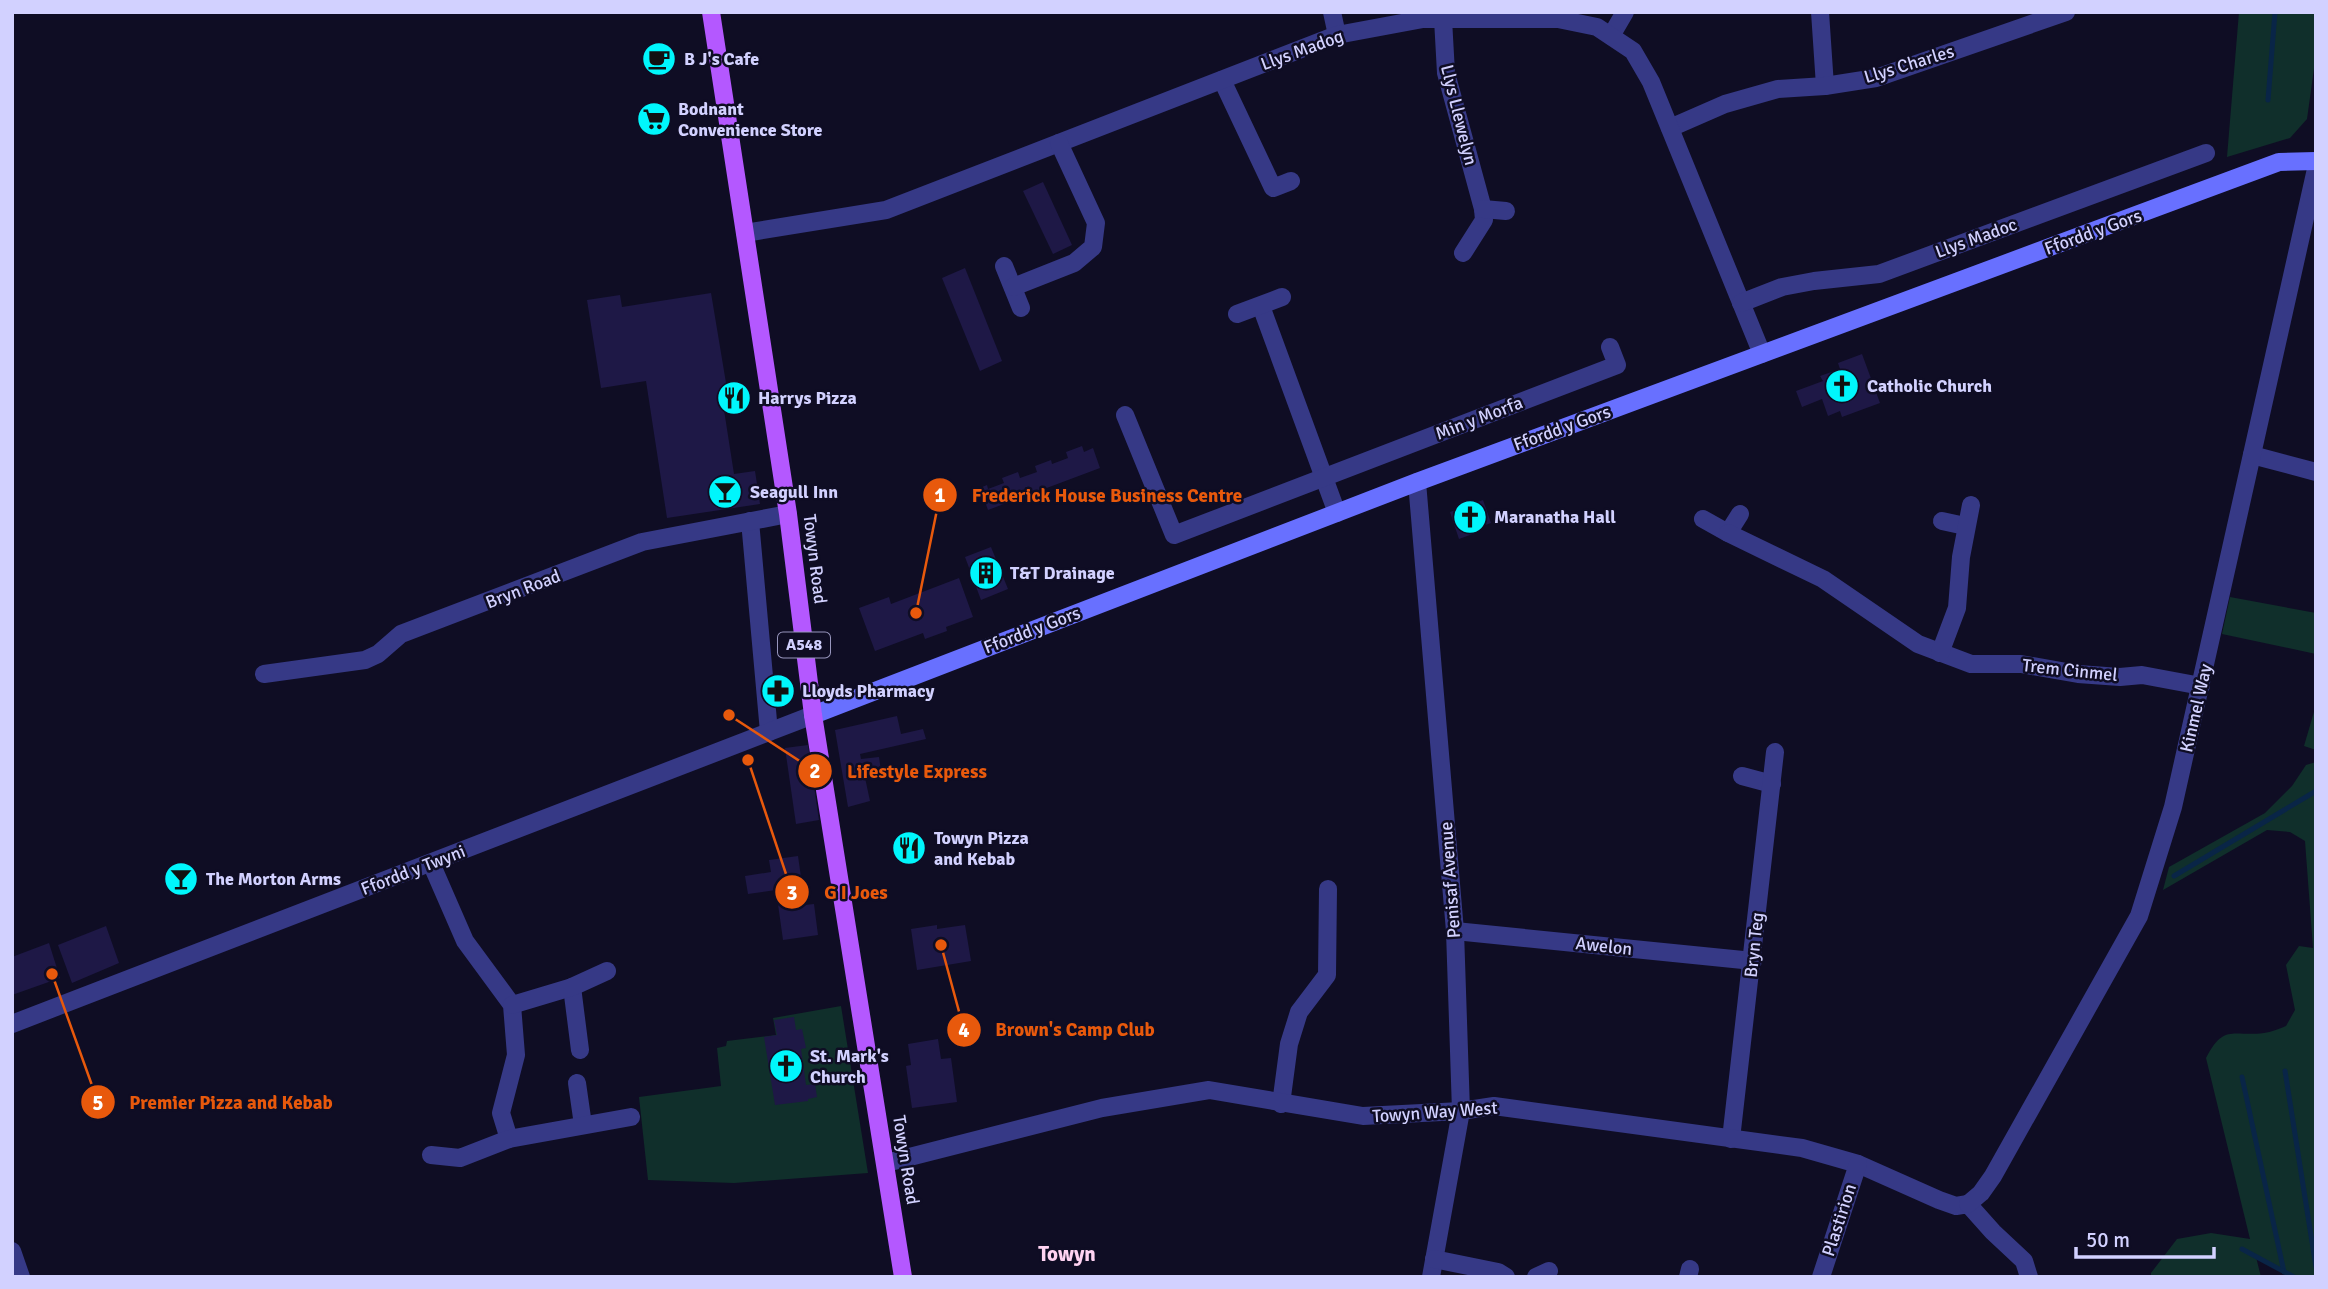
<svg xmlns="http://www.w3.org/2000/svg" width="2328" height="1289" font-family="Signika,sans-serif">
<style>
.green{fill:#102f2b}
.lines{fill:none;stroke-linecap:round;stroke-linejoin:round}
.stream{stroke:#092547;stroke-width:5}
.building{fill:#1e1846}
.street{stroke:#363986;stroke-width:18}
.secondary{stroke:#6870ff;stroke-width:18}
.primary{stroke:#b458ff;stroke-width:18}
.labels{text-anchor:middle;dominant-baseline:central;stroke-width:5;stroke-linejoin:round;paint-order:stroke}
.shield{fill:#0f0d24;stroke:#9896bd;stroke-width:2}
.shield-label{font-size:16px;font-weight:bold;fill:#d2d1ff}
.street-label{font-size:18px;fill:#d2d1ff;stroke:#0f0d24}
.poi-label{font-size:18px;font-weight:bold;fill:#d2d1ff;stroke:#0f0d24;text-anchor:start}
.quarter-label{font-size:21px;font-weight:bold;fill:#ffd3f2;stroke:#0f0d24}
.leader{fill:none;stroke:#e8590c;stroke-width:2.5}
.callout-dot{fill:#e8590c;stroke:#0f0d24;stroke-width:2.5}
.mark-label{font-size:21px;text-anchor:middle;font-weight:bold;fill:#fff}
.callout-label{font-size:19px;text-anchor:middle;font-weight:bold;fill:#e8590c;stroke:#0f0d24;stroke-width:5;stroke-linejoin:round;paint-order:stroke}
</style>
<rect width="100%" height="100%" fill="#0f0d24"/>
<g class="green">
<path d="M2239 12H2316V54L2307 119 2290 138 2227 157Z"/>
<path d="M2230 597 2316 613V654L2222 634Z"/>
<path d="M2316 705V750L2304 746Z"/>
<path d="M2316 762V1277H2292L2256 1257 2261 1277H2151V1273L2177 1239 2211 1233 2250 1239 2206 1058C2224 1023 2233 1037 2264 1033 2271 1032 2279 1029 2286 1026L2295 1010 2286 965 2299 946 2313 948 2305 841 2290 832 2267 830 2163 890 2169 867 2265 813 2292 786 2306 765Z"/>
<path d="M841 1006 868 1173 734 1183 648 1180 639 1097 721 1086 717 1048 726 1046 727 1041 776 1035 773 1018Z"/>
</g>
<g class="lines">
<g class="stream">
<path d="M2268 100 2275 12"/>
<path d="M2174 876 2316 791"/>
<path d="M2285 1071 2316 1267"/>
<path d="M2242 1077 2284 1272"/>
<path d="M2242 1249 2294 1277"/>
</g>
</g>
<g class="building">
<path d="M1043 182 1072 245 1053 254 1023 191Z"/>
<path d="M965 268 1002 361 980 371 942 278Z"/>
<path d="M711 293 727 389 742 387 745 407 724 410 734 474 755 471 760 504 667 518 646 381 601 388 587 300 620 295 622 307Z"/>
<path d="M1862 354 1880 403 1842 417 1840 411 1828 416 1822 399 1802 407 1796 391 1823 381 1820 376 1840 369 1838 363Z"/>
<path d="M1082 446 1084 452 1093 448 1100 468 988 510 980 488 987 485 988 489 1004 483 1002 478 1018 472 1020 478 1037 472 1035 466 1051 460 1052 464 1068 458 1066 452Z"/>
<path d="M1483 500 1491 523 1477 528 1478 532 1459 539 1450 512Z"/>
<path d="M991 547 1008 589 981 600 965 557Z"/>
<path d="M959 578 973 617 946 627 947 631 925 639 923 633 875 651 859 608 889 597 891 604Z"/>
<path d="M781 680 784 701 774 702 772 681Z"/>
<path d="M897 716 901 734 923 729 926 739 860 754 861 759 879 757 881 771 864 773 870 801 848 807 835 730Z"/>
<path d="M808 745 819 820 796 824 785 748Z"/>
<path d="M798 856 805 905 814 904 818 935 783 940 776 890 748 894 745 876 771 872 769 860Z"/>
<path d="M937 925V929L965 925 971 961 917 970 911 929Z"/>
<path d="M106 926 119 963 72 983 58 945Z"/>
<path d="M49 943 60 978 12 995V957Z"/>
<path d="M794 1017 796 1030 802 1029 806 1048 801 1049 806 1085 815 1084 817 1097 808 1099V1101L775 1105 764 1037 777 1035 774 1020Z"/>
<path d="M938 1039 941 1059 951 1058 957 1102 912 1108 906 1066 911 1065 908 1044Z"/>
</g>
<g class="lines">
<g class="street">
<path d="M1332 12 1337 35"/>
<path d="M1820 12 1825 86"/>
<path d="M1443 19 1446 73 1483 209 1484 220 1463 253"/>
<path d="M1611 36 1625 12"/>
<path d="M1222 80 1273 188 1291 181"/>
<path d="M1670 128 1725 104 1778 89 1825 86 1876 78 2066 12"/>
<path d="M1483 209 1506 211"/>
<path d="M745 233 886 210 1337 35 1423 19H1558L1597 27 1633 51 1651 82 1762 354"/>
<path d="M1004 266 1021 308"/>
<path d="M1013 287 1074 263 1093 247 1096 223 1059 143"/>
<path d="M1741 303 1782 287 1814 281 1879 274 2206 153"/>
<path d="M1261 306 1337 513"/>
<path d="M1237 314 1282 297"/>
<path d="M1125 415 1174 535 1617 365 1610 347"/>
<path d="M2252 455 2316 472"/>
<path d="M1417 482 1455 931 1461 1111 1431 1277"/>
<path d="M1703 519 1728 533 1740 514"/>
<path d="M750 521 769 732"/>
<path d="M1942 521 1965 526"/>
<path d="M1728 533 1823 579 1918 644 1971 664H2021L2078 674 2120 677 2142 675 2201 686"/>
<path d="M1940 653 1957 608 1961 557 1971 505"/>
<path d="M264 674 365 660 378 654 401 634 642 542 788 514"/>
<path d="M1742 776 1772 784"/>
<path d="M431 863 465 941 512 1005 516 1055 501 1113 509 1139"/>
<path d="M1455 931 1753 961"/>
<path d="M572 987 580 1050"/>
<path d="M512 1005 572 987 607 971"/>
<path d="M12 1024 813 715"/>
<path d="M577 1083 583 1125"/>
<path d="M1281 1104 1289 1044 1299 1012 1327 975 1328 889"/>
<path d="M1731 1139 1775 752"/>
<path d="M431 1155 460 1158 509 1139 631 1117"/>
<path d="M886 1163 1102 1108 1209 1090 1363 1116 1461 1111 1494 1106 1802 1148 1858 1164 1939 1200 1956 1206 1968 1204 1993 1232 2024 1261 2029 1277"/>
<path d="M1968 1204 1981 1193 1993 1176 2139 916 2173 807 2316 169"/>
<path d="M12 1251 21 1277"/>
<path d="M1434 1259 1498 1272 1506 1277"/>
<path d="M1536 1277 1549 1271"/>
<path d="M1688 1277 1690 1269"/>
<path d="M1821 1277 1858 1164"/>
</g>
<path class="secondary" d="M813 715 1417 482 2279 162 2316 161"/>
<path class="primary" d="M711 12 788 514 813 715 903 1277"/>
</g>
<defs>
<g id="cafe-disc" transform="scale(1.75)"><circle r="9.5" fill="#00f6fc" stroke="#0f0d24"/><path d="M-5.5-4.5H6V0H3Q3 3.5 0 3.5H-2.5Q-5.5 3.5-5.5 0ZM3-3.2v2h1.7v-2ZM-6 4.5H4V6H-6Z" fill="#111"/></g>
<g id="supermarket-disc" transform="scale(1.75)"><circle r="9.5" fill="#00f6fc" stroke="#0f0d24"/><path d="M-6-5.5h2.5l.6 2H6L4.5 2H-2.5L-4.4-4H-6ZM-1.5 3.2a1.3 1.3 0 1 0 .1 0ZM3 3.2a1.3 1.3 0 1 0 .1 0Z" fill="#111"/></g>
<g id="church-disc" transform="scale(1.75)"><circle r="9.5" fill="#00f6fc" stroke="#0f0d24"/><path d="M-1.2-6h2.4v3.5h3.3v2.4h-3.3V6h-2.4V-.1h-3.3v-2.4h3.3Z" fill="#111"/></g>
<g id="restaurant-disc" transform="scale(1.75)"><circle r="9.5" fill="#00f6fc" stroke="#0f0d24"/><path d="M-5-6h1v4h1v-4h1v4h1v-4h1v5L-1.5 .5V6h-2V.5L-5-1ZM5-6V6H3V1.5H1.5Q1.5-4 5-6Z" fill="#111"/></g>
<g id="bar-disc" transform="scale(1.75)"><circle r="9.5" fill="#00f6fc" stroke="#0f0d24"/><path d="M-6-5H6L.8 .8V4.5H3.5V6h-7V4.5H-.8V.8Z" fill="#111"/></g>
<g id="building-disc" transform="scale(1.75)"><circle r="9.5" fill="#00f6fc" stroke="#0f0d24"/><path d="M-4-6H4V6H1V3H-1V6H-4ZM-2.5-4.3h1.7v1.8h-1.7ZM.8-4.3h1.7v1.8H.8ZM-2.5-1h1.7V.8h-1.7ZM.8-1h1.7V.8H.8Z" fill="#111"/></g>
<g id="pharmacy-disc" transform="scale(1.75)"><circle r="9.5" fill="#00f6fc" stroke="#0f0d24"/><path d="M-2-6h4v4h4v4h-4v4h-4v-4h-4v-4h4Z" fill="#111"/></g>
</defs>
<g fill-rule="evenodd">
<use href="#cafe-disc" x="659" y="59"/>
<use href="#supermarket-disc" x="654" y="119"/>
<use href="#church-disc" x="1842" y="386"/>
<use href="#restaurant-disc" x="734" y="398"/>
<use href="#bar-disc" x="725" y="492"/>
<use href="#church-disc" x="1470" y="517"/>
<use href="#building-disc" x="986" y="573"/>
<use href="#pharmacy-disc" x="778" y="691"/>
<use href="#restaurant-disc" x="909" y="848"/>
<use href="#bar-disc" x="181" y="879"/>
<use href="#church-disc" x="786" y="1066"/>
</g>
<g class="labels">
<rect class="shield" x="778" y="632.5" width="52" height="25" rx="5"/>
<g class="shield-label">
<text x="804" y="645">A548</text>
</g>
<g class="street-label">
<text transform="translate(1302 50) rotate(-20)">Llys Madog</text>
<text transform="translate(1909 64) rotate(-17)">Llys Charles</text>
<text transform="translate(1459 115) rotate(76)">Llys Llewelyn</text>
<text transform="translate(2093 232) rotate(-20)">Ffordd y Gors</text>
<text transform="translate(1976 238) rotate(-20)">Llys Madoc</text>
<text transform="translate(1479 418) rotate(-21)">Min y Morfa</text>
<text transform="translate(1562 428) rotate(-20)">Ffordd y Gors</text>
<text transform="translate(815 559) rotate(83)">Towyn Road</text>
<text transform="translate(523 589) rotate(-21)">Bryn Road</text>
<text transform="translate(1032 630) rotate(-21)">Ffordd y Gors</text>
<text transform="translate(2070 670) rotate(6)">Trem Cinmel</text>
<text transform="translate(2196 708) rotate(-77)">Kinmel Way</text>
<text transform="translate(413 870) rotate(-21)">Ffordd y Twyni</text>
<text transform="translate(1450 880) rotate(-94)">Penisaf Avenue</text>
<text transform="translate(1754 945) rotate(-84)">Bryn Teg</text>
<text transform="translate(1604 946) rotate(6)">Awelon</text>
<text transform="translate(1435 1112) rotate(-4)">Towyn Way West</text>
<text transform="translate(906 1160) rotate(81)">Towyn Road</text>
<text transform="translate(1839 1220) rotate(-72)">Plastirion</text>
</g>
<g class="poi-label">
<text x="684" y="59">B J's Cafe</text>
<text x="678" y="109">Bodnant<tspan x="678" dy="21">Convenience Store</tspan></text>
<text x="1867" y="386">Catholic Church</text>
<text x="758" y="398">Harrys Pizza</text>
<text x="750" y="492">Seagull Inn</text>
<text x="1494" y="517">Maranatha Hall</text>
<text x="1010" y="573">T&amp;T Drainage</text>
<text x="802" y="691">Lloyds Pharmacy</text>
<text x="934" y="838">Towyn Pizza<tspan x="934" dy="21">and Kebab</tspan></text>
<text x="206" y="879">The Morton Arms</text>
<text x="810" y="1056">St. Mark's<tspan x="810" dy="21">Church</tspan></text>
</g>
<g class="quarter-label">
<text x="1067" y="1254">Towyn</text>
</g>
</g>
<path class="leader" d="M916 613L940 495M729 715L815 771M748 760L792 892M941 945L964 1030M52 974L98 1102"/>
<g class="callout-dot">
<circle cx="916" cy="613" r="7"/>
<circle cx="729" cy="715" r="7"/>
<circle cx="748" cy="760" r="7"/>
<circle cx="941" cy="945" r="7"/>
<circle cx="52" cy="974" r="7"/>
<circle cx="940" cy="495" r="18"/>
<circle cx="815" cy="771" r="18"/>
<circle cx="792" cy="892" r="18"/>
<circle cx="964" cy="1030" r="18"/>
<circle cx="98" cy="1102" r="18"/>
</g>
<g class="mark-label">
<text x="940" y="502">1</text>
<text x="815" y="778">2</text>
<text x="792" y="900">3</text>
<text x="964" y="1037">4</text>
<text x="98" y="1110">5</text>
</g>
<g class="callout-label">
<text x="1107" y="502">Frederick House Business Centre</text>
<text x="917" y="778">Lifestyle Express</text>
<text x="856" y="899">G I Joes</text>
<text x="1075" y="1036">Brown's Camp Club</text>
<text x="231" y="1109">Premier Pizza and Kebab</text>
</g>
<rect width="2328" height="1289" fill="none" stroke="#d2d1ff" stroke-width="28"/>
<path d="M2076 1247v10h138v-10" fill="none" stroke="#d2d1ff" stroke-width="3.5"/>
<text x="2086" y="1247" font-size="21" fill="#d2d1ff" stroke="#0f0d24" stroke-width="5" paint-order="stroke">50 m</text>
</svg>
